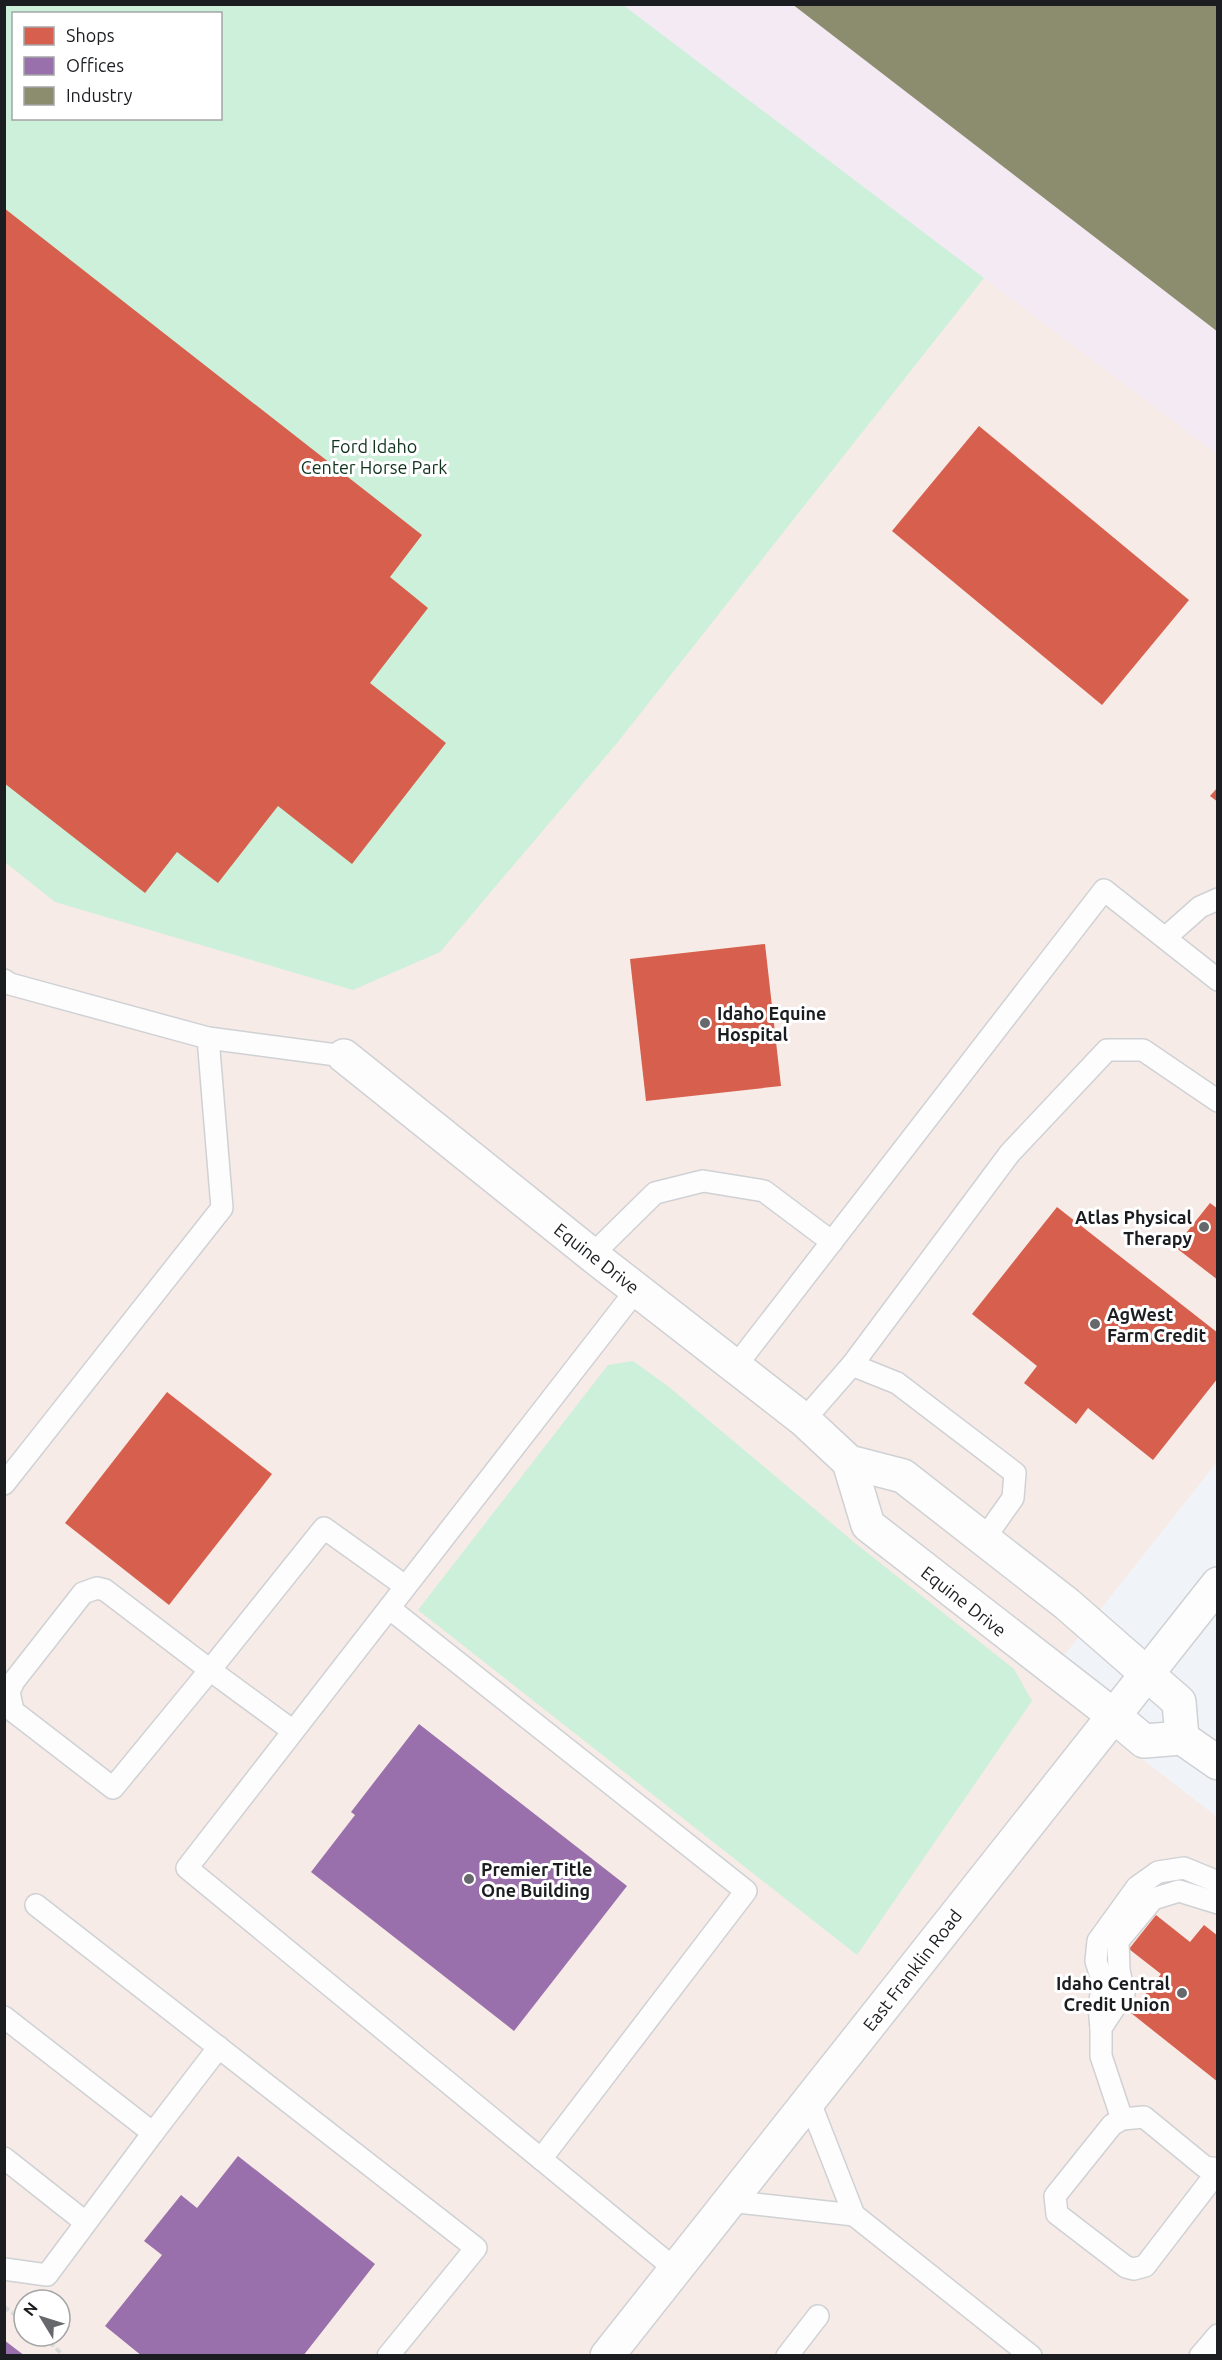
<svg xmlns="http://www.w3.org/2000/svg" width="1222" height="2360" font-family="Ubuntu,sans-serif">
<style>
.commercial{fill:#f6ebe6;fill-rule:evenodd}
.industrial{fill:#f3eaf4}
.green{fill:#ccf0da;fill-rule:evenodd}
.shops{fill:#d6604d}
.offices{fill:#9970ab}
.industry{fill:#8c8c6e}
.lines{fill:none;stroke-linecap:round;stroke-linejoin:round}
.service-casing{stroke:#cfd1d4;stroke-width:24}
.minor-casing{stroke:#cfd1d4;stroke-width:36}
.tertiary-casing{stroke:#cfd1d4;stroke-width:36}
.secondary-casing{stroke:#cfd1d4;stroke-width:36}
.path{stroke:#d8dadb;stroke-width:4;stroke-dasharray:6 3;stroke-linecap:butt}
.service{stroke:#fdfdfe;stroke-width:21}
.minor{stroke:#fdfdfe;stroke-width:33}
.tertiary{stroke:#fdfdfe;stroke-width:33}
.secondary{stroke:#fdfdfe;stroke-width:33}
.poi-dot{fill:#66686c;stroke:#fff;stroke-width:2}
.labels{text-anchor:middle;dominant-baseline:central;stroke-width:6;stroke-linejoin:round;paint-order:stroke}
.park-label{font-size:18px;fill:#10331d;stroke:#fff}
.poi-label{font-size:18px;font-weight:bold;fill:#1b1d20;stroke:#fff;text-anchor:start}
.street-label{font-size:18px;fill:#1b1d20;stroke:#fff}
</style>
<rect width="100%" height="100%" fill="#f0f4f8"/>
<path class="commercial" d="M5 5H623L1217 454V1462L1043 1682 1217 1817V2355L5 2356ZM14 14H220V118H14ZM24 2300H60V2336H24Z"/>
<path class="industrial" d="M623 5H1217V454L984 278Z"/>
<g class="green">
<path d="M4 5H623L984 278 617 743 440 952 353 990 55 902 5 862ZM14 14H220V118H14Z"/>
<path d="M633 1361 669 1387 855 1543 1014 1669 1032 1701 857 1955 418 1610 608 1365Z"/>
</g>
<g class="shops">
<path d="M4 208 422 535 390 577 428 608 370 683 446 743 352 864 278 806 218 883 177 852 145 893 4 783Z"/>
<path d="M979 426 1189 600 1102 705 892 531Z"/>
<path d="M1218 787V802L1210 796Z"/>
<path d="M765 944 781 1086 646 1101 630 959Z"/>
<path d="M1210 1203 1218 1209V1280L1175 1247Z"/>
<path d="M1057 1207 1218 1333V1378L1153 1460 1088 1408 1076 1424 1024 1383 1037 1366 972 1314Z"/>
<path d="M167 1392 272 1474 169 1605 65 1523Z"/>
<path d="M1156 1915 1190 1942 1204 1925 1218 1936V2082L1131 2013 1161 1974 1129 1949Z"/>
</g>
<g class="offices">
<path d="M419 1724 627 1886 514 2031 311 1872 355 1815 351 1812Z"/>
<path d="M238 2156 375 2264 303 2356H142L105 2326 162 2255 144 2241 181 2195 197 2208Z"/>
<path d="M4 2340 25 2356H4Z"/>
</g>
<path class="industry" d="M792 4H1218V332Z"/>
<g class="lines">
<g class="service-casing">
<g id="service">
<path d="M1165 938 1200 907 1218 899"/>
<path d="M4 980 10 984 208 1038 344 1056"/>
<path d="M592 1255 655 1193 703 1181 764 1191 832 1242"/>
<path d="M637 1289 187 1868 675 2269"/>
<path d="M852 1365 1010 1153 1107 1050H1143L1218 1101"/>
<path d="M735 1367 1104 890 1218 980"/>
<path d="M804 1420 852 1365 897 1383 1015 1473 1013 1498 984 1539"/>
<path d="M4 1484 222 1208 208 1038"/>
<path d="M389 1608 746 1891 541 2159"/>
<path d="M293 1731 210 1670 113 1788 13 1711 9 1692 14 1681 83 1593 97 1588 105 1590 210 1670 324 1528 405 1586"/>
<path d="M36 1905 476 2248 388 2356"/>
<path d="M4 2017 153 2133 47 2275 4 2269"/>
<path d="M1101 2028 1099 2006 1103 1983 1096 1961 1098 1941 1137 1887 1158 1872 1184 1868 1218 1882"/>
<path d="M809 2100 854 2215 1031 2356"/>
<path d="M1122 2119 1101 2056V2028L1124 1993 1119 1970 1118 1941 1153 1899 1179 1891 1218 1903"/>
<path d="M153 2133 219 2047"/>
<path d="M4 2158 85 2222"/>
<path d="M1218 2169 1205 2167 1144 2117 1122 2119 1112 2125 1055 2196 1057 2214 1126 2267 1134 2269 1145 2266 1218 2171"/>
<path d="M728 2201 854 2215"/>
<path d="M787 2356 818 2316"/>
<path d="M1200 2356 1218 2335"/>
</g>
</g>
<g class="minor-casing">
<g id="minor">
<path d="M344 1056 592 1255 804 1420 849 1462 903 1476 1067 1604 1147 1674"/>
<path d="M849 1462 868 1525 1114 1716"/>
</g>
</g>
<g class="tertiary-casing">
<g id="tertiary">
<path d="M1147 1674 1179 1702 1182 1738"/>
<path d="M1114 1716 1144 1741 1182 1738 1218 1763"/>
</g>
</g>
<g class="secondary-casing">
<path id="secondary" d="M607 2356 1218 1584"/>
</g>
<g class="path">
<path d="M1216 1169H1218"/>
<path d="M4 2307 24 2321"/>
<path d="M43 2336 64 2356"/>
</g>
<use href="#service" class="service"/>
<use href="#minor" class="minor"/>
<use href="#tertiary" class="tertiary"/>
<use href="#secondary" class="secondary"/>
</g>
<g class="poi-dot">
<circle cx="705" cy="1023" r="6"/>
<circle cx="1204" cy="1227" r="6"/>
<circle cx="1095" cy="1324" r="6"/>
<circle cx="469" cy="1879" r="6"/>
<circle cx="1182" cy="1993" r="6"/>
</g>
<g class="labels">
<g class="park-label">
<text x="374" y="446">Ford Idaho<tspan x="374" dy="21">Center Horse Park</tspan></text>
</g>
<g class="poi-label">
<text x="717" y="1013">Idaho Equine<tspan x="717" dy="21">Hospital</tspan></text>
<text x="1192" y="1217" text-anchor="end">Atlas Physical<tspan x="1192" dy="21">Therapy</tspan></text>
<text x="1107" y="1314">AgWest<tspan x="1107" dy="21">Farm Credit</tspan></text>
<text x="481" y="1869">Premier Title<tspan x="481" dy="21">One Building</tspan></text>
<text x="1170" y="1983" text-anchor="end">Idaho Central<tspan x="1170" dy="21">Credit Union</tspan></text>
</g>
<g class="street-label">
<text transform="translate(597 1258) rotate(38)">Equine Drive</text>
<text transform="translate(964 1601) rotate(38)">Equine Drive</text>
<text transform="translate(912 1970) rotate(-52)">East Franklin Road</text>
</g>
</g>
<rect width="1222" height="2360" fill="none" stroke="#1b1d20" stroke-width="12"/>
<rect x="12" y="12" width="210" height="108" fill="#ffffff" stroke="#a4a5a6" stroke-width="1.5"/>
<rect x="24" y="27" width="30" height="18" fill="#d6604d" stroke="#a4a5a6" stroke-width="1.5"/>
<text x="66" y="42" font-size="18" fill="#1b1d20">Shops</text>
<rect x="24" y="57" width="30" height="18" fill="#9970ab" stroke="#a4a5a6" stroke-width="1.5"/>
<text x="66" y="72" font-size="18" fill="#1b1d20">Offices</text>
<rect x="24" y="87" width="30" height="18" fill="#8c8c6e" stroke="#a4a5a6" stroke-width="1.5"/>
<text x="66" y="102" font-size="18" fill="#1b1d20">Industry</text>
<g transform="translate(42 2318) rotate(308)"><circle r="28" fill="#ffffff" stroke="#a4a5a6" stroke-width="1.5"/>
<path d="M0-4.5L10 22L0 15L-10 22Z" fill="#66686c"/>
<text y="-9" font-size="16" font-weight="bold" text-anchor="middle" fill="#1b1d20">N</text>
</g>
</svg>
